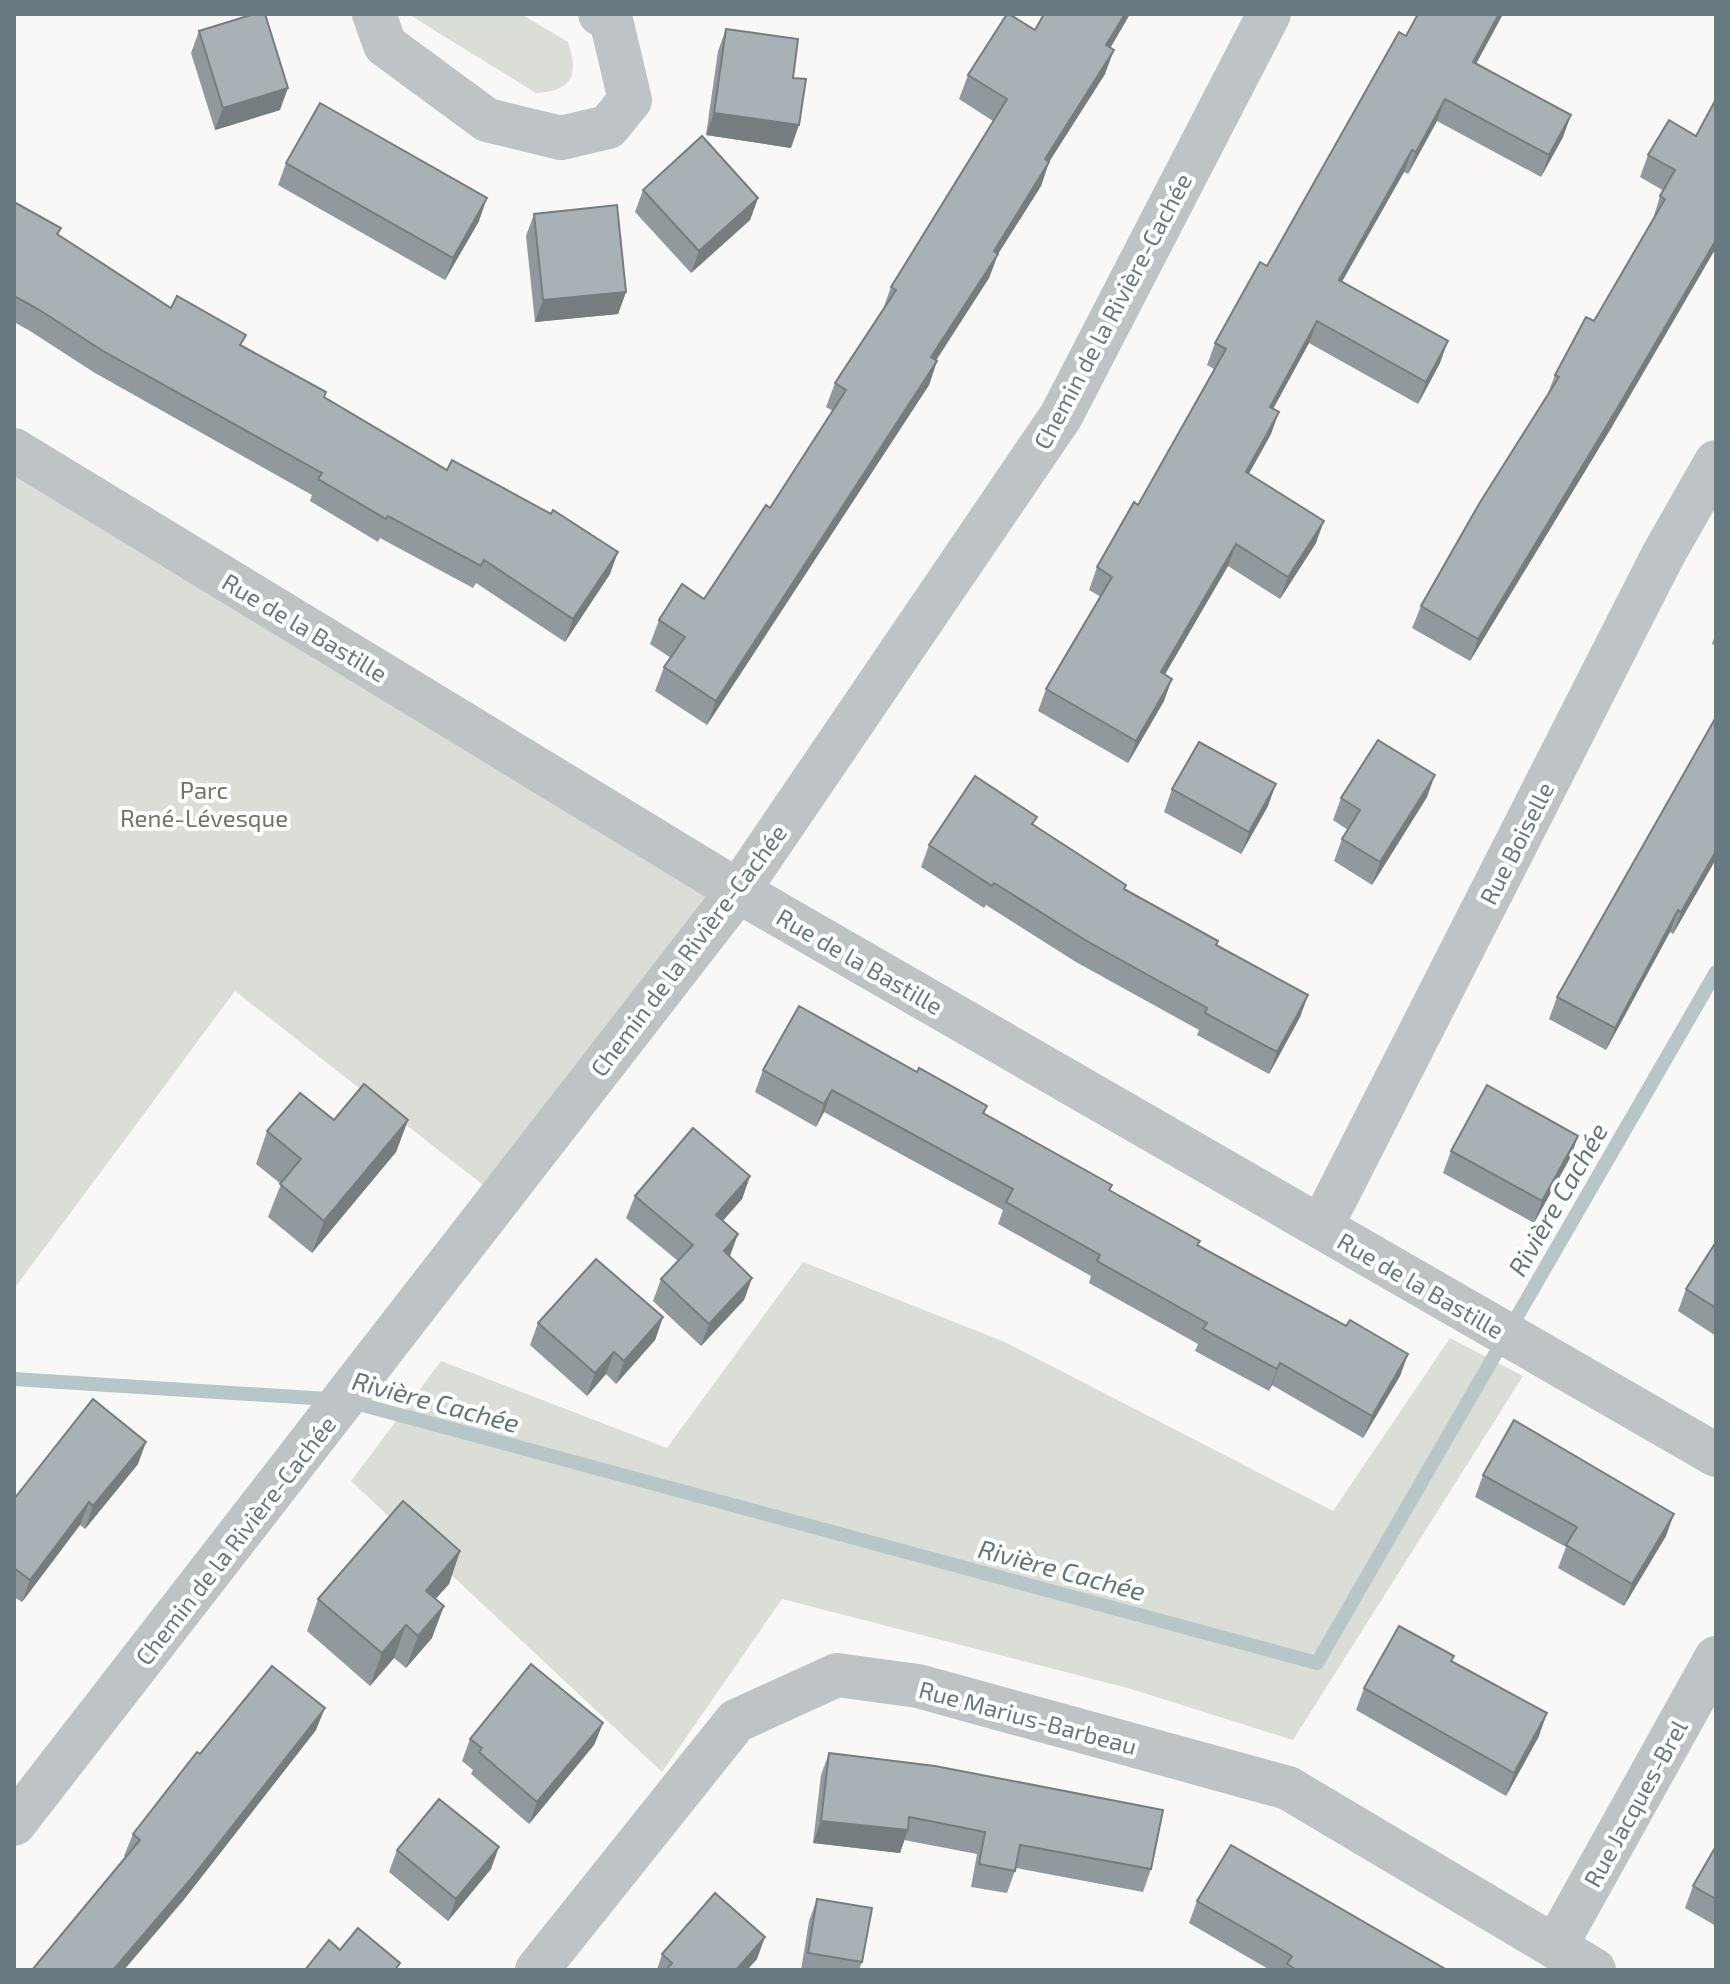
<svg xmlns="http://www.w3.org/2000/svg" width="1730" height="1984" font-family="'Exo 2',sans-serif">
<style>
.green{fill:#daded6}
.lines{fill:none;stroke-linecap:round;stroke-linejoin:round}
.stream{stroke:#b7c6c8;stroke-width:14}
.minor{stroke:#bec4c6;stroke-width:44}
.wall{fill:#90999d}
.shaded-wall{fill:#767d7f}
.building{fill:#a8b2b6;stroke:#767d7f;stroke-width:2}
.labels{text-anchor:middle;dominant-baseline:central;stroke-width:8;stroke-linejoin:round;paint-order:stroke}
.street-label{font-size:24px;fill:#667a80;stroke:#fff}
.park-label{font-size:24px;fill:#6c7864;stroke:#fff}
.water-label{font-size:26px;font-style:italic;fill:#60787a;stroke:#fff}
</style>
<rect width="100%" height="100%" fill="#f9f8f7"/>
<g class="green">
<path d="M408 14H521L568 42C579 74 573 91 536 93Z"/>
<path d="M14 465 723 892 483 1185 235 991 14 1289Z"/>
<path d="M803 1262 1005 1342 1333 1511 1450 1338 1523 1376 1293 1740 1131 1689 782 1599 662 1772 351 1481 441 1361 667 1448Z"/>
</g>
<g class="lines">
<path class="stream" d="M14 1379 344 1400 1317 1663 1716 972"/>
<g class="minor">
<path d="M374 14 385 45 487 120 561 138 608 127 630 100 611 20 600 14"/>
<path d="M14 450 738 891 1716 1455"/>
<path d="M1321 1227 1663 555 1716 462"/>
<path d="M14 1824 738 891 1061 416 1269 14"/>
<path d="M1555 1947 1716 1658"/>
<path d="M537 1970 736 1721 837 1675 918 1686 1288 1788 1594 1970"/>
</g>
</g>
<g class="wall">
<path d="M1044 14H1130L1110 48 1105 74 1049 162 1041 186 998 254 989 278 936 361H937L929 385 707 725 655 691 664 667 671 658 650 644 659 620 704 599 770 508 833 411 826 407 835 383 883 309 891 287 993 121 959 99 968 75 1035 30Z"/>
<path d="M1503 14 1476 64 1563 137 1541 177 1437 121 1408 174 1404 172 1342 282 1440 363 1418 404 1309 343 1273 409 1271 434 1249 474 1316 543 1280 599 1228 566 1165 674 1164 701 1128 763 1038 711 1046 689 1101 597 1089 590 1097 567 1138 505 1214 369 1207 365 1215 343 1267 266 1406 36Z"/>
<path d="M726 29 793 78 791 148 706 135 718 51Z"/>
<path d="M199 31 280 110 215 130 191 53Z"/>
<path d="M1696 136 1613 425 1470 661 1412 628 1421 606 1547 396 1555 375 1594 321 1653 219 1660 196 1664 191 1640 177 1648 155Z"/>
<path d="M286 163 479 221 445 280 278 185Z"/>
<path d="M643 190 758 198 750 220 691 273 635 212Z"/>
<path d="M14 202 61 228 58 235 171 308 242 346 610 574 565 642 476 583 473 588 380 538 378 542 310 501 312 495 95 373 30 331 14 322Z"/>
<path d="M534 214 626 292 618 314 535 322 526 236Z"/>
<path d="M1716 633V646L1712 644Z"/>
<path d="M1716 717V859L1673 934 1670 932 1606 1050 1549 1019 1557 997Z"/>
<path d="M1172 789 1268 806 1241 854 1164 812Z"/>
<path d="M1427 797 1372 885 1334 861 1342 839 1348 830 1333 820 1341 798Z"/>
<path d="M1034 826 1125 889 1217 945 1308 995 1300 1017 1269 1074 1197 1035 1199 1030 1076 962 986 905 984 908 921 867 929 845Z"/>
<path d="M763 1070 917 1072 987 1106 984 1114 1110 1190 1200 1241 1198 1245 1346 1326 1408 1354 1400 1376 1363 1438 1272 1385 1269 1391 1195 1351 1198 1344 1089 1283 1091 1276 998 1224 1003 1210 824 1112 816 1127 755 1092Z"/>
<path d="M334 1120H408L396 1152 312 1253 268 1217 281 1184 256 1164 267 1131Z"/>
<path d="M1578 1136 1570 1158 1534 1223 1443 1173 1451 1151Z"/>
<path d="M750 1176 742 1199 722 1221 730 1257 752 1278 744 1300 701 1346 653 1301 661 1279 678 1261 626 1218 635 1196Z"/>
<path d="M1716 1242V1336L1678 1311 1686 1289Z"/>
<path d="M663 1317 655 1340 616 1384 606 1374 587 1396 530 1345 538 1323Z"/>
<path d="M138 1464 85 1529 80 1525 22 1602 14 1597V1499Z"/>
<path d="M1483 1475 1666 1536 1624 1606 1558 1568 1566 1547 1475 1497Z"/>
<path d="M460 1551 449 1584 435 1599 432 1638 406 1668 394 1658 370 1686 307 1631 318 1599Z"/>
<path d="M1454 1656 1452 1661 1539 1736 1506 1796 1356 1710 1364 1688Z"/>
<path d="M603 1723 594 1745 529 1824 471 1774 473 1770 462 1761 470 1739Z"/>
<path d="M316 1730 182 1902 124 1856 133 1834 200 1754Z"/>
<path d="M829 1753 1151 1869 1143 1892 1016 1868 1007 1893 971 1887 977 1854 904 1840 900 1853 813 1843 821 1775Z"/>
<path d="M1716 1846V1926L1685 1908 1693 1886Z"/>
<path d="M397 1850 491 1869 448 1921 389 1872Z"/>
<path d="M817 1899 862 1962 859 1970H801L809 1921Z"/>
<path d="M1197 1901 1447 1970H1270L1189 1923Z"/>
<path d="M662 1954 757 1959 747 1970H657Z"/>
</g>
<g class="shaded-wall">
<path d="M1125 14H1130L1098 69 1106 45Z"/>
<path d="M1499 14H1503L1465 84 1473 62Z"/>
<path d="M1114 50 1105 74 1049 162 1041 186 998 254 989 278 922 381 931 357 994 251 1045 159Z"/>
<path d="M288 88 280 110 215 130 223 108Z"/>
<path d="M1445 99 1437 121 1408 174 1416 152Z"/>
<path d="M714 113 799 125 791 148 706 135Z"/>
<path d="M1571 115 1563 137 1541 177 1549 155Z"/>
<path d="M1412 150 1404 172 1330 302 1339 280Z"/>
<path d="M487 198 479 221 445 280 453 258Z"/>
<path d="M758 198 750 220 691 273 699 251Z"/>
<path d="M1716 240V248L1613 425 1470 661 1478 639Z"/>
<path d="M626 292 618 314 535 322 543 300Z"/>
<path d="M1317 321 1309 343 1262 429 1270 407Z"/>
<path d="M1448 341 1440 363 1418 404 1426 382Z"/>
<path d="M937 361 929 385 707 725 716 701Z"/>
<path d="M1279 412 1271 434 1237 494 1246 472Z"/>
<path d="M1324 521 1316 543 1280 599 1288 577Z"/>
<path d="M1236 544 1228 566 1153 695 1161 672Z"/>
<path d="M618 552 610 574 565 642 573 619Z"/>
<path d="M1172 679 1164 701 1128 763 1136 741Z"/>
<path d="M1435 775 1427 797 1372 885 1380 862Z"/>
<path d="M1276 784 1268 806 1241 854 1249 832Z"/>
<path d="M1716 851V859L1673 934 1681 912Z"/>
<path d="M1678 910 1670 932 1606 1050 1615 1028Z"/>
<path d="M1308 995 1300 1017 1269 1074 1277 1052Z"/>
<path d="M832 1090 824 1112 816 1127 824 1104Z"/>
<path d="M408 1120 396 1152 312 1253 324 1221Z"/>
<path d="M1578 1136 1570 1158 1534 1223 1542 1201Z"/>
<path d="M750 1176 742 1199 708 1238 716 1215Z"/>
<path d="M738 1234 730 1256 716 1273 724 1251Z"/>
<path d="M752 1278 744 1300 701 1346 709 1324Z"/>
<path d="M663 1317 655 1340 616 1384 624 1361Z"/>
<path d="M614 1352 606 1374 587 1396 595 1373Z"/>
<path d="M1408 1354 1400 1376 1363 1438 1372 1416Z"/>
<path d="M1280 1363 1272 1385 1269 1391 1277 1369Z"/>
<path d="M146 1442 138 1464 85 1529 93 1506Z"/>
<path d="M89 1502 80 1525 22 1602 30 1580Z"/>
<path d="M1674 1514 1666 1536 1624 1606 1632 1584Z"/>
<path d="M460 1551 449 1584 414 1623 426 1591Z"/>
<path d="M444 1606 432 1638 406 1668 418 1636Z"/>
<path d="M406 1625 394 1658 370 1686 382 1653Z"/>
<path d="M325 1708 316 1730 182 1902 124 1970H114Z"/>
<path d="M1547 1713 1539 1736 1506 1796 1514 1773Z"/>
<path d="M603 1723 594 1745 529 1824 537 1802Z"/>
<path d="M821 1821 908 1830 900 1853 813 1843Z"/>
<path d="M499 1847 491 1869 448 1921 456 1899Z"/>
<path d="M765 1937 757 1959 747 1970H736Z"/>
</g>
<g class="building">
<path d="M254 14H265L288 88 223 108 199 31Z"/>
<path d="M1007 14H1009L1035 30 1044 14H1125L1106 45 1114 50 1045 159 1049 162 994 251 998 254 931 357 937 361 716 701 664 667 685 637 659 620 682 584 704 599 766 505 770 508 846 390 835 383 896 290 891 287 1007 99 968 75Z"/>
<path d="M1418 14H1499L1473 62 1571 115 1549 155 1445 99 1416 152 1412 150 1339 280 1448 341 1426 382 1317 321 1270 407 1279 412 1246 472 1324 521 1288 577 1236 544 1161 672 1172 679 1136 741 1046 689 1112 577 1097 567 1134 502 1138 505 1226 349 1215 343 1260 262 1267 266 1399 32 1406 36Z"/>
<path d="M726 29 798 39 793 78 806 79 799 125 714 113Z"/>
<path d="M1716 99V240L1621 402 1478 639 1421 606 1479 504 1559 377 1555 375 1586 317 1594 321 1665 199 1660 196 1675 170 1648 155 1669 120 1696 136Z"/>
<path d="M320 103 487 198 453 258 286 163Z"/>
<path d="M702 136 758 198 699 251 643 190Z"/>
<path d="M14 202 61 228 57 234 171 308 177 296 246 335 240 345 326 392 324 397 447 470 452 460 551 514 553 510 618 552 573 619 484 560 481 566 388 516 386 519 318 479 322 473 103 351 38 309 14 296Z"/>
<path d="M617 205 626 292 543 300 534 214Z"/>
<path d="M1716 717V851L1681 912 1678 910 1615 1028 1557 997Z"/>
<path d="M1378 740 1435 775 1380 862 1342 839 1360 810 1341 798Z"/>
<path d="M1199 742 1276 784 1249 832 1172 789Z"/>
<path d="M975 776 1037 817 1032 824 1126 885 1124 889 1218 941 1216 945 1308 995 1277 1052 1205 1013 1207 1008 1085 940 994 883 992 886 929 845Z"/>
<path d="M799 1006 917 1072 919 1068 987 1106 983 1113 1112 1185 1109 1190 1200 1241 1197 1245 1346 1326 1350 1320 1408 1354 1372 1416 1280 1363 1277 1369 1203 1329 1207 1323 1097 1261 1100 1255 1006 1202 1013 1189 832 1090 824 1104 763 1070Z"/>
<path d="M364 1084 408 1120 324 1221 280 1184 301 1159 267 1131 300 1093 334 1120Z"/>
<path d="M1487 1085 1578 1136 1542 1201 1451 1151Z"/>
<path d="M693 1128 750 1176 716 1215 738 1234 724 1251 752 1278 709 1324 661 1279 693 1245 635 1196Z"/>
<path d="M1716 1242V1308L1686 1289Z"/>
<path d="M596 1259 663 1317 624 1361 614 1352 595 1373 538 1323Z"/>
<path d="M93 1399 146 1442 93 1506 89 1502 30 1580 14 1568V1499Z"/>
<path d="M1514 1420 1674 1514 1632 1584 1566 1545 1577 1527 1483 1475Z"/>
<path d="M403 1501 460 1551 426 1591 444 1606 418 1636 406 1625 382 1653 318 1599Z"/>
<path d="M1399 1626 1454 1656 1451 1661 1547 1713 1514 1773 1364 1688Z"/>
<path d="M531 1664 603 1723 537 1802 479 1752 482 1748 470 1739Z"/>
<path d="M272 1666 325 1708 190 1880 114 1969 116 1970H32L140 1840 133 1834 197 1752 200 1754Z"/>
<path d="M829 1753 935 1766 1163 1810 1151 1869 1020 1845 1015 1871 979 1864 985 1832 909 1817 908 1830 821 1821Z"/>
<path d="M439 1799 499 1847 456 1899 397 1850Z"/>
<path d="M1231 1845 1447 1970H1297L1287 1964 1292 1956 1197 1901Z"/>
<path d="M1716 1846V1899L1693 1886Z"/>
<path d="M715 1893 765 1937 736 1970H666L672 1963 662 1954Z"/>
<path d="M817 1899 872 1908 862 1962 808 1953Z"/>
<path d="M358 1928 400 1963 395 1970H305L329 1940 340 1950Z"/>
</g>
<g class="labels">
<g class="street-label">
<text transform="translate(1112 311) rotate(-62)">Chemin de la Rivière-Cachée</text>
<text transform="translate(305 627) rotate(31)">Rue de la Bastille</text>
<text transform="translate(1516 843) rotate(-63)">Rue Boiselle</text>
<text transform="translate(688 950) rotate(-53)">Chemin de la Rivière-Cachée</text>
<text transform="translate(860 961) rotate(30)">Rue de la Bastille</text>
<text transform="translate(1421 1285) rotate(30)">Rue de la Bastille</text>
<text transform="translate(235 1540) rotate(-52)">Chemin de la Rivière-Cachée</text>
<text transform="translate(1028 1717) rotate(15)">Rue Marius-Barbeau</text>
<text transform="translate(1635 1803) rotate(-61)">Rue Jacques-Brel</text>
</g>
<g class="park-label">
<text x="204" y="789">Parc<tspan x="204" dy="28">René-Lévesque</tspan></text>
</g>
<g class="water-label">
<text transform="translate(1557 1199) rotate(-60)">Rivière Cachée</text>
<text transform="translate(436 1401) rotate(15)">Rivière Cachée</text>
<text transform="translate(1062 1569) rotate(15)">Rivière Cachée</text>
</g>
</g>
<rect width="1730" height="1984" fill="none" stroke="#667a80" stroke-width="32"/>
</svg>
